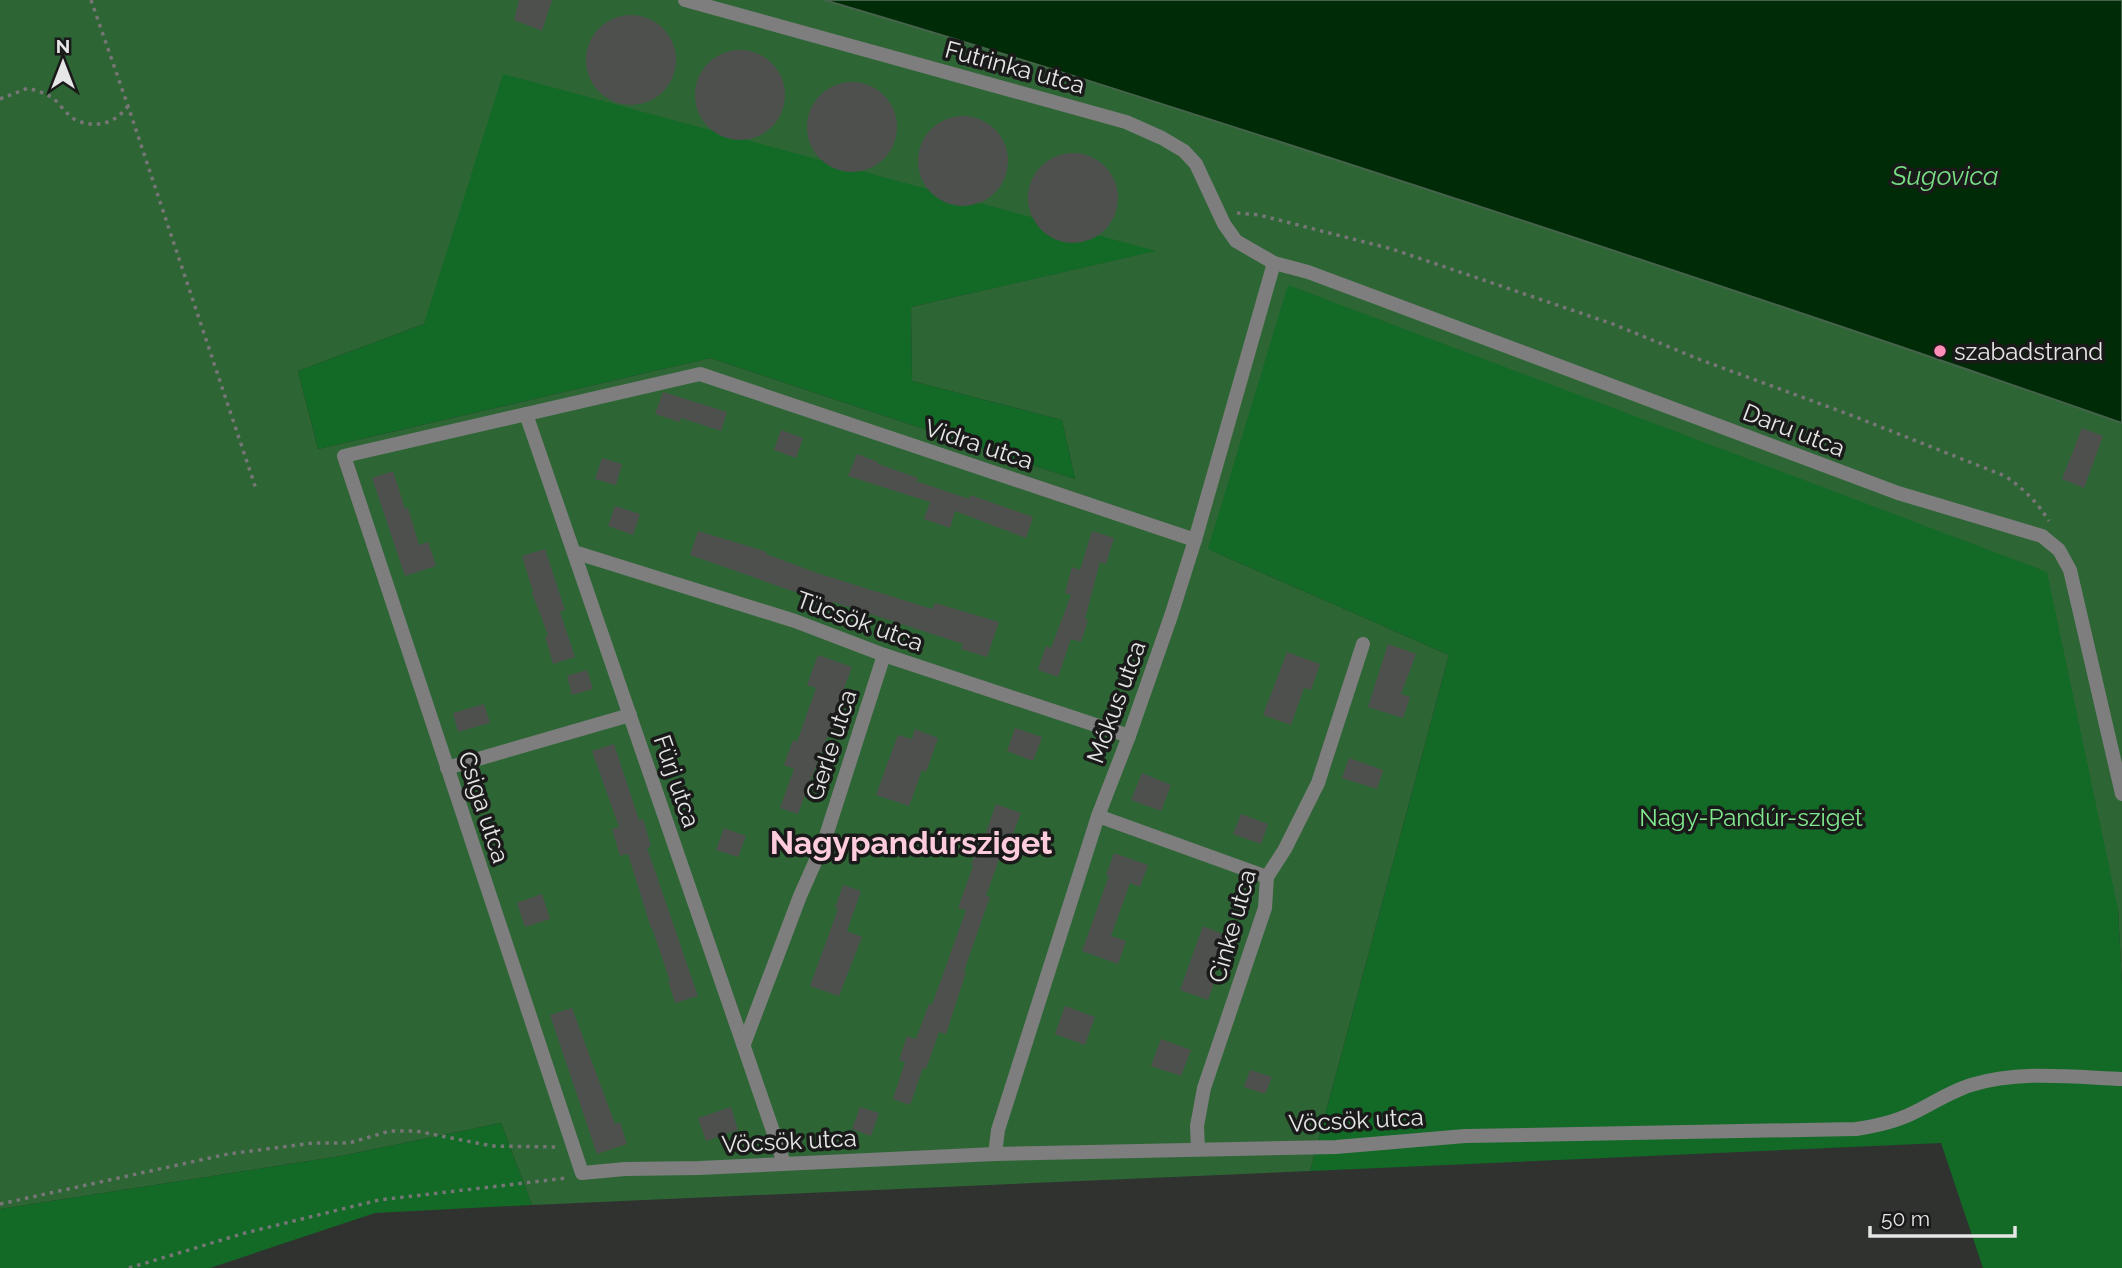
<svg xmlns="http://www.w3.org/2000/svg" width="2122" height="1268" font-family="Raleway,sans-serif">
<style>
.green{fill:#2d6535;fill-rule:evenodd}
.forest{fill:#126a26}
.water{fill:#002b07;stroke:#45634a;stroke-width:2}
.building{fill:#4d504d}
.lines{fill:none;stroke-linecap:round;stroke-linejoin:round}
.path{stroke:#757675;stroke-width:3.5;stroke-dasharray:3.5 5;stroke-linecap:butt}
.street{stroke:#7d7e7d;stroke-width:14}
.poi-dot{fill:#ff8eb9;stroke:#191a19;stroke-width:2.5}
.labels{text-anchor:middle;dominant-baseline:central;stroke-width:7;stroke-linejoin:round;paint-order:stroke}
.street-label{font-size:24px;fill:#e5e6e5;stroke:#191a19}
.poi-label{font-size:24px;fill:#e5e6e5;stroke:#191a19;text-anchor:start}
.park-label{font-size:24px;fill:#82ea8e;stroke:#191a19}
.water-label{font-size:26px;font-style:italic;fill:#77de83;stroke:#191a19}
.district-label{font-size:32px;font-weight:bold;fill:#feccdc;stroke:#191a19}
</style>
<rect width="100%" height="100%" fill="#303230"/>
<path class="green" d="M0 0H824L993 49 1524 220 1983 374 2122 423V984L2118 909 1208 549 1449 655 1310 1171 532 1205 501 1123 341 1156 0 1209ZM1154 251 911 307 912 381 1062 420 1075 479 710 358 318 449 298 371 424 324Z"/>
<g class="forest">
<path d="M503 74 1156 251 911 307 912 381 1062 420 1075 479 710 358 318 449 298 371 424 324Z"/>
<path d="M1288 285 2047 572 2118 909 2122 985V1268H1983L1941 1143 1310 1171 1449 655 1208 549Z"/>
<path d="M501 1123 532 1205 375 1213 210 1268H0V1209L341 1156Z"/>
</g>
<path class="water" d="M824 0H2122V423C1867 334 1611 249 1355 166 1178 109 1002 52 824 0Z"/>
<g class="building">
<path d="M519 0H552L542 31 514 20Z"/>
<circle cx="631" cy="60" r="45"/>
<circle cx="740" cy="95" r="45"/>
<circle cx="852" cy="127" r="45"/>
<circle cx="963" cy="161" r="45"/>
<circle cx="1073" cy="198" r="45"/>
<path d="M663 392 727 412 721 431 681 418 680 422 655 414Z"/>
<path d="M2082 428 2103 436 2084 488 2062 479Z"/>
<path d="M781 430 803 438 796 458 774 450Z"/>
<path d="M857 454 878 462V464L918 478 916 481 969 499 970 495 1033 517 1026 538 955 511 950 528 924 519 930 502 848 476Z"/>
<path d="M602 458 622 464 616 485 595 479Z"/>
<path d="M393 471 405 509 408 508 419 545 428 542 436 566 405 576 372 478Z"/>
<path d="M615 506 640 514 633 535 608 526Z"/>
<path d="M698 531 767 552 766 554 817 573 932 609 935 603 999 622 987 657 961 649 963 644 833 602 832 604 792 591 690 555Z"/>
<path d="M1092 531 1114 538 1106 564 1100 562 1085 619 1088 620 1081 642 1071 639 1058 677 1038 670 1046 646 1051 648 1071 595 1065 593 1072 567 1080 570Z"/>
<path d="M545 549 565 610 560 612 575 657 553 664 545 636 548 635 532 593 533 592 522 556Z"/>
<path d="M1388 644 1416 654 1401 694 1410 697 1403 718 1368 707Z"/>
<path d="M1287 652 1320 664 1311 690 1304 688 1291 725 1263 715Z"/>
<path d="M818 655 852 667 835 712 839 714 830 738 827 737 798 814 780 808 794 769 784 765 793 740 797 742 816 688 807 685Z"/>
<path d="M587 670 593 689 572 695 567 676Z"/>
<path d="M484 704 490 723 458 732 453 713Z"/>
<path d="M1015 728 1042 737 1033 761 1007 751Z"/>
<path d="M915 729 938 738 926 772 922 770 909 806 876 795 898 735 912 739Z"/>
<path d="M614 744 639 820 643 819 651 846 647 848 698 996 675 1003 668 981H670L652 928H651L628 854 620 856 612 829 619 827 592 751Z"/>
<path d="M1349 758 1383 770 1377 789 1342 778Z"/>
<path d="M1142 773 1171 785 1161 811 1131 800Z"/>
<path d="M996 804 1021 813 1012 836 1008 834 986 896 990 897 964 971 966 972 946 1034 939 1032 926 1069 923 1068 910 1105 893 1099 905 1062 899 1060 907 1036 916 1039 929 1004 932 1005 966 910 958 908 973 866 971 865 979 842 982 843Z"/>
<path d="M1241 814 1268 824 1261 844 1233 834Z"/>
<path d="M724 828 746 836 738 857 716 850Z"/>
<path d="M1114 853 1148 865 1140 887 1130 883 1111 936 1126 941 1118 964 1082 951 1109 876 1106 875Z"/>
<path d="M843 885 861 891 847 931 862 937 839 996 810 986 838 909 835 908Z"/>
<path d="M542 894 550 919 525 927 517 903Z"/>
<path d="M1203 926 1225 935 1212 973 1217 975 1208 1000 1180 990Z"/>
<path d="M1065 1006 1095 1017 1085 1045 1055 1034Z"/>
<path d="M572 1008 615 1124 620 1122 627 1144 597 1154 550 1015Z"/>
<path d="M1161 1039 1191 1050 1181 1076 1151 1066Z"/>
<path d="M1250 1070 1272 1077 1265 1094 1244 1087Z"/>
<path d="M731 1107 738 1130 706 1141 698 1118Z"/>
<path d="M860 1107 879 1113 871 1136 852 1129Z"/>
</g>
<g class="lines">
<g class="path">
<path d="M91 0 128 106 256 489"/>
<path d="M0 99 28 88C37 91 46 93 54 99 61 105 66 114 74 119 95 130 116 123 128 106"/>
<path d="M1237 213 1259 215 1392 249 1613 324 1701 360 1848 414 2005 476C2024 489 2037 502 2049 521"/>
<path d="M0 1204 228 1154 313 1143H349L390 1131H416L492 1146 556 1147"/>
<path d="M129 1268 245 1233 379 1200 567 1178"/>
</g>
<g class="street">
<path d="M685 0 1126 122 1162 138 1184 151 1196 164 1224 224 1236 241 1274 263 1308 272 1359 291 1898 493 2042 536 2059 550 2070 570 2122 794"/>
<path d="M526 414 784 1163"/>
<path d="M1195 540 700 374 344 456 582 1173 625 1169 699 1168 995 1154 1336 1147 1465 1136 1856 1129C1876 1126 1895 1122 1913 1113 1932 1104 1951 1091 1971 1085 2018 1070 2074 1077 2122 1079"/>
<path d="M574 552 795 621 884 655 1129 736"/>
<path d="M447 768 630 715"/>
<path d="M1098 816 1267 877"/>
<path d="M744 1044 800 896 824 842 884 655"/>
<path d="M1198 1149 1197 1126 1204 1088 1265 908 1267 877 1285 849 1318 783 1363 644"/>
<path d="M995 1154 998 1130 1098 816 1129 736 1171 616 1195 540 1274 263"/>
</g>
</g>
<circle class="poi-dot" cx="1940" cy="351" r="7"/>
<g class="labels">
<g class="street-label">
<text transform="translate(1015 67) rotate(15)">Futrinka utca</text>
<text transform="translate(1794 430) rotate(21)">Daru utca</text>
<text transform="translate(979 444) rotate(18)">Vidra utca</text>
<text transform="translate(860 621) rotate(20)">Tücsök utca</text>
<text transform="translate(1116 702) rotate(-70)">Mókus utca</text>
<text transform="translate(831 745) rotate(-72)">Gerle utca</text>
<text transform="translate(677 781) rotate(71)">Fürj utca</text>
<text transform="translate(484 807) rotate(72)">Csiga utca</text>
<text transform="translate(1232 926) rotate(-74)">Cinke utca</text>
<text transform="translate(1356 1120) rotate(-3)">Vöcsök utca</text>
<text transform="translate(789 1141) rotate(-3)">Vöcsök utca</text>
</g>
<g class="poi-label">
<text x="1954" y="351">szabadstrand</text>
</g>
<g class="park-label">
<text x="1751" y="817">Nagy-Pandúr-sziget</text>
</g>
<g class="water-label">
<text x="1945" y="176">Sugovica</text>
</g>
<g class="district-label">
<text x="911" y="842">Nagypandúrsziget</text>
</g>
</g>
<g transform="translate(63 63)" stroke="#191a19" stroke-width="5" paint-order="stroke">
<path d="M0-5L12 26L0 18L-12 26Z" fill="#e5e6e5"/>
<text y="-10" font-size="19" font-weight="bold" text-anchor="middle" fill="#e5e6e5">N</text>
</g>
<path d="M1870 1226v10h145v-10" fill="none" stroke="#e5e6e5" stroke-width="3.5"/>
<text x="1881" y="1226" font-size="21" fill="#e5e6e5" stroke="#191a19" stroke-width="5" paint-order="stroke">50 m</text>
</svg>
